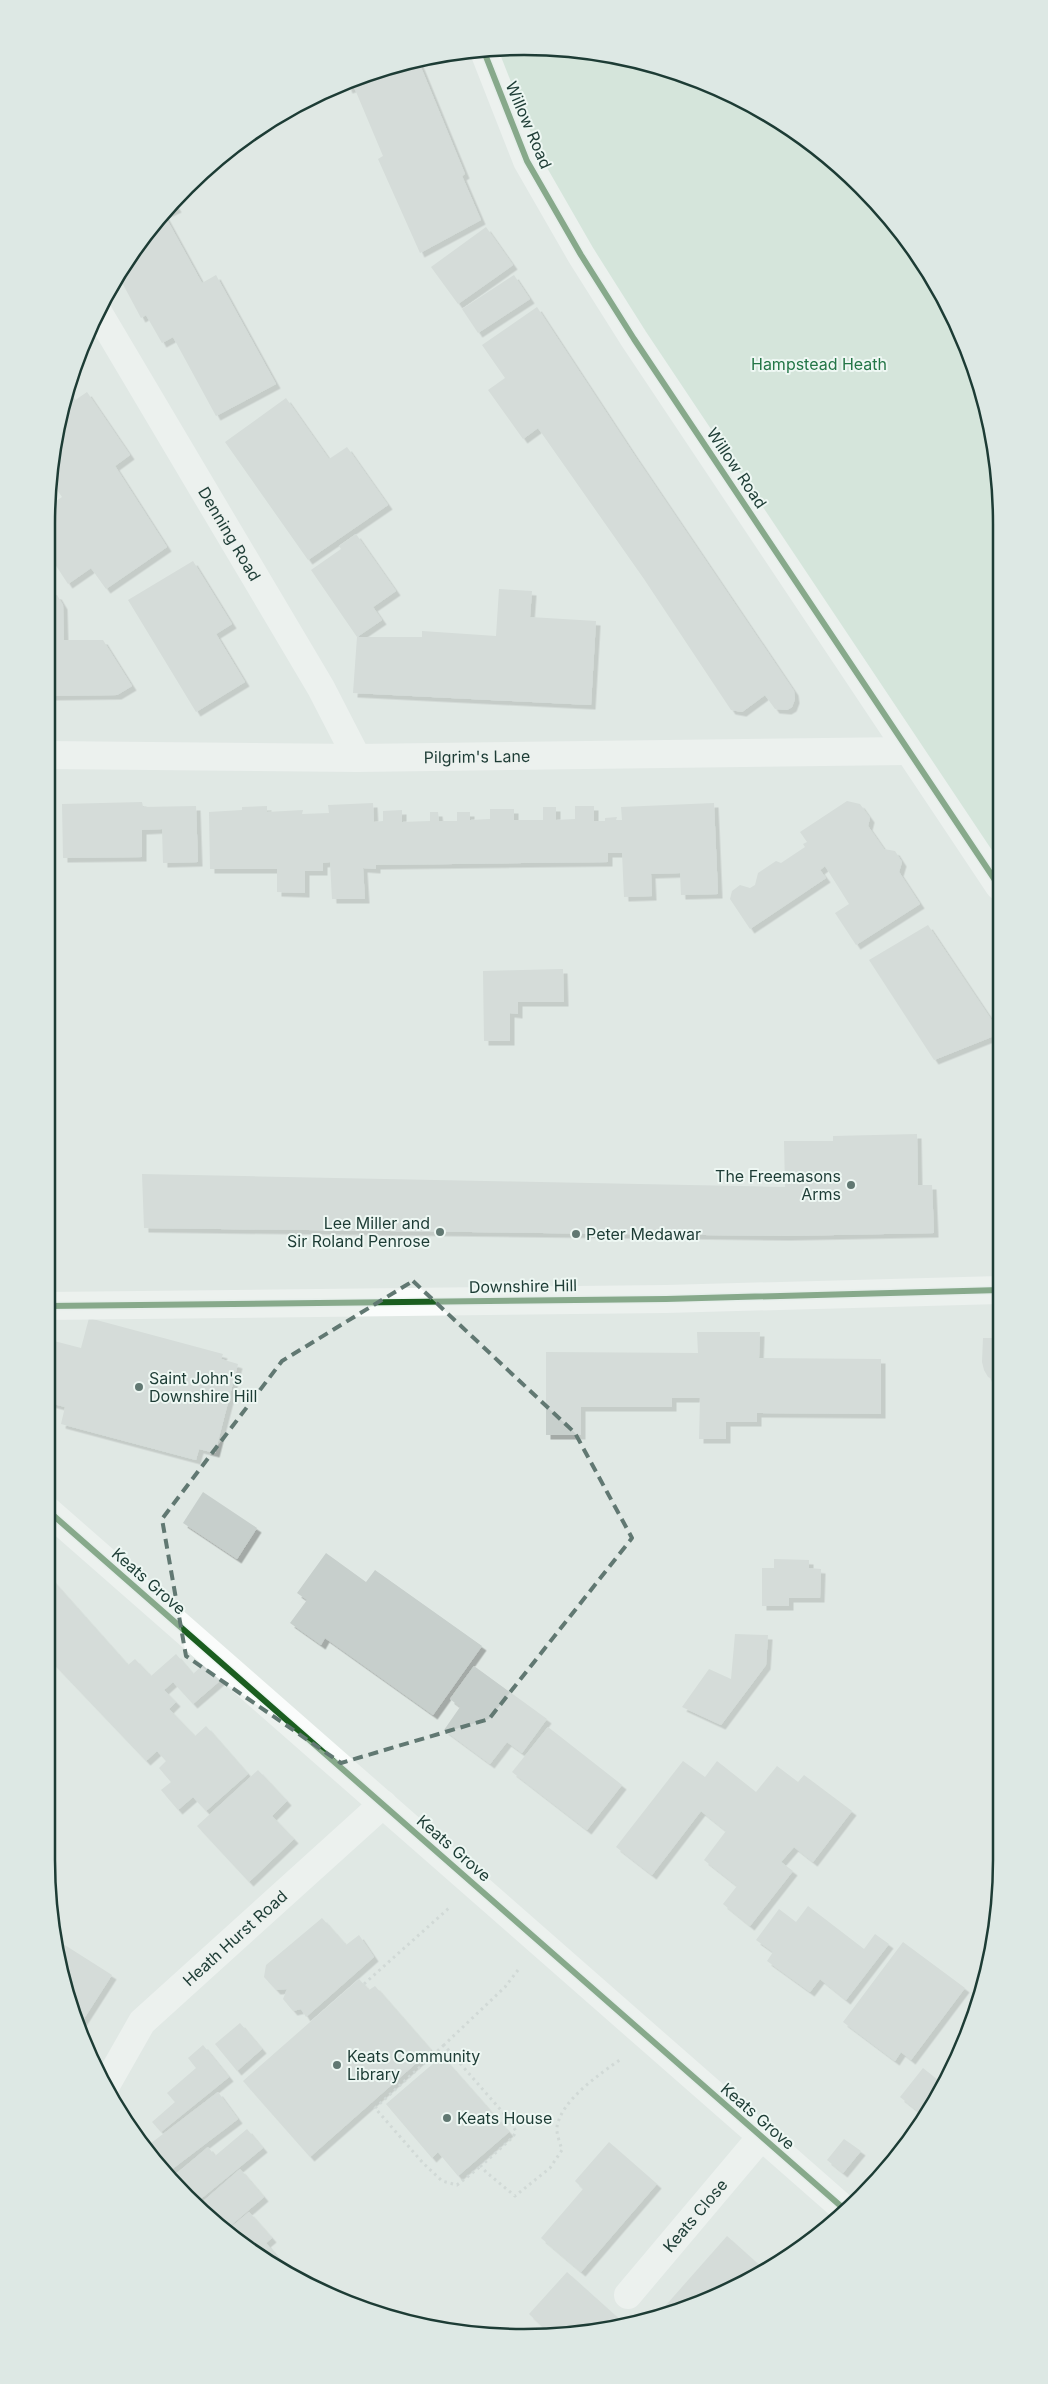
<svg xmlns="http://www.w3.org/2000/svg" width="1048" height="2384" font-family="Inter,sans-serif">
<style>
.green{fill:#c7e3d1}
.building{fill:#c7cfcc;filter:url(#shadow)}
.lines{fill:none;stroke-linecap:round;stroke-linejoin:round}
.path{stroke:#bec8c6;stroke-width:3;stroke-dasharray:2.5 4;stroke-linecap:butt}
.street{stroke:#fafcfb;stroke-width:28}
.cycleway-casing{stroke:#eef7f3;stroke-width:9}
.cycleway{stroke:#1b5e20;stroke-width:6}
.marked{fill:none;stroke:#617872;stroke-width:4;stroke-dasharray:10 6;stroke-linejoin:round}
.poi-dot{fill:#617872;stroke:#eef7f3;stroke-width:2}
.labels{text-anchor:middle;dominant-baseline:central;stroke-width:4;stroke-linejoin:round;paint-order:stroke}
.street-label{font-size:16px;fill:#1d3c35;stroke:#eef7f3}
.park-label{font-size:16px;fill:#247647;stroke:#eef7f3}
.poi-label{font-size:16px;fill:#1d3c35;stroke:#eef7f3;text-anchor:start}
.rim{fill:none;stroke:#1d3c35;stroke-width:2.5}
</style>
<defs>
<filter id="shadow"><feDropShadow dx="4.5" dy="4.5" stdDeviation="0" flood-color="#0004"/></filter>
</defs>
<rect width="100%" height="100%" fill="#e0e8e4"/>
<path class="green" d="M493 47 587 50 678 72 790 127 883 209 953 313 998 461 999 886 581 255Z"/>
<g class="building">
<path d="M418 60 465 174 462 176 481 220 420 253 378 159 383 156 354 87 348 89 346 83 401 62Z"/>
<path d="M173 201 177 208 164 214 202 283 216 275 276 384 216 416 173 337 162 343 146 315 141 318 118 275 165 209Z"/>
<path d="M486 227 513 265 458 304 431 267Z"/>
<path d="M514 275 530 299 478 333 462 309Z"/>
<path d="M537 307 633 453 794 691 795 699 792 707 787 710 775 709 765 695 742 712 731 710 644 579 538 428 523 439 488 390 505 378 482 345Z"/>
<path d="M68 392 74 401 87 392 130 455 115 466 167 547 106 589 91 568 68 584 47 552 56 545 46 531V524L49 506 62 497 53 484Z"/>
<path d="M286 398 329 459 347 447 388 505 308 560 225 442Z"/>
<path d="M356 534 396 591 373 607 382 620 357 637 311 570 341 549 339 546Z"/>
<path d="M193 561 232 624 216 634 245 682 196 712 128 600Z"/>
<path d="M499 589 532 591 530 617 596 621 591 705 353 693 357 637H422V631L496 636Z"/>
<path d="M46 595H57L63 605 64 640H103L132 686 117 695 46 696Z"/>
<path d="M847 801 860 804 870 818 868 826 884 849 895 851 902 862 899 872 920 904 856 945 835 913 849 904 825 866 820 870 826 878 750 929 730 899 732 891 740 885 750 888 755 885 758 873 776 861 781 863 805 847 803 844 807 842 800 832Z"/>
<path d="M142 802 143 807 196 806 198 862 163 863 162 829 142 830V857L63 858 62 804Z"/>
<path d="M373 803 374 822 383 821V811L402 810V822L430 821V812H438L439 821H457V812H470V820L490 819V809H514V820H543V807H556V820L575 819V806H594V821H605V818L617 817 616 820H622L621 807 714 803 718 894 681 895 680 873 651 874 652 896 624 897 622 853H608V862L376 865V869L363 868 365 899H332L330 862 323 863V871H305V893L277 892V869H210L209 812 242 810V807L267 806V812L303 810 302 814 329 813 328 805Z"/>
<path d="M928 925 999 1031V1034L934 1060 869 960Z"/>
<path d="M563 969 564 1002H518V1014L510 1013V1041H484L483 971Z"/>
<path d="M917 1134 918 1185H932L934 1233 786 1236 144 1228 142 1174 785 1187 784 1141H833V1136Z"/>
<path d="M89 1318 223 1354 221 1359 238 1364 215 1453 199 1449 196 1460 61 1424 65 1407 46 1402V1371L54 1341 81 1348Z"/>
<path d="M697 1332H760L759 1358 881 1359V1414L757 1413V1422H726V1439H699L700 1398H672V1407H581V1435H546V1352L698 1353Z"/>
<path d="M983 1338H1000V1382L988 1377 984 1370 982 1362Z"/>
<path d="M203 1492 257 1528 237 1559 183 1523Z"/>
<path d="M326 1553 366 1582 375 1570 482 1646 433 1715 325 1638 321 1645 290 1623 307 1600 297 1593Z"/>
<path d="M774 1559 809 1560V1568L821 1569 820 1598H789V1606H762V1568H774Z"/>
<path d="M46 1573 128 1665 135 1659 151 1676 176 1654 193 1674 206 1662 222 1679 193 1704 173 1682 164 1690 176 1702 169 1709 195 1736 206 1726 248 1774 206 1811 193 1797 178 1810 161 1790 171 1782 159 1768 166 1761 157 1751 146 1761 46 1656Z"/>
<path d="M735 1634 768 1635 766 1665 721 1725 682 1707 709 1669 731 1679Z"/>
<path d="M474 1666 547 1719 522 1753 507 1742 490 1764 444 1730 460 1707 450 1699Z"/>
<path d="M548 1727 622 1785 587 1830 512 1772Z"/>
<path d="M683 1761 705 1777 717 1761 756 1792 777 1766 798 1782 804 1775 852 1811 813 1862 794 1847 781 1862 793 1871 750 1926 723 1904 737 1886 704 1860 726 1831 701 1811 652 1875 616 1847Z"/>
<path d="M258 1770 287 1801 272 1816 294 1839 249 1882 197 1826Z"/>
<path d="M808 1906 864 1949 875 1934 889 1944 846 2000 820 1979 810 1992 767 1961 773 1952 756 1940 779 1909 796 1922Z"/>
<path d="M322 1918 346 1945 359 1935 374 1957 306 2017 301 2009 293 2011 283 1999 287 1989 276 1990 264 1977 266 1965Z"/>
<path d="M60 1942 112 1975 78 2028 72 2014Z"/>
<path d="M903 1942 965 1988 911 2060 901 2052 895 2061 843 2022Z"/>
<path d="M359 1979 369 1990 375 1986 431 2050 310 2157 243 2081Z"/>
<path d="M240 2023 262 2049 237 2071 215 2044Z"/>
<path d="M203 2045 229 2077 161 2132 152 2122 175 2102 167 2093 196 2068 188 2058Z"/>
<path d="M442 2056 509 2132 458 2176 438 2152 432 2158 386 2104Z"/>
<path d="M923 2068 944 2085 938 2099 925 2117 900 2097Z"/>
<path d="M218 2092 238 2119 167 2173 146 2147Z"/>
<path d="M247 2129 263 2148 197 2202 170 2179 208 2147 215 2156Z"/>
<path d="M844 2139 861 2151 843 2173 827 2160Z"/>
<path d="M898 2141 904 2146 885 2173 878 2167Z"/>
<path d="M609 2142 657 2184 581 2272 541 2238 583 2189 575 2181Z"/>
<path d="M240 2169 264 2197 229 2227 200 2204Z"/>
<path d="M249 2212 272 2238 266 2243 280 2260 275 2266 230 2228Z"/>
<path d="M727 2236 766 2271 659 2313Z"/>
<path d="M567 2272 626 2325 617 2329 551 2335 529 2314Z"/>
</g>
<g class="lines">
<g class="path">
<path d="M518 1970 505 1987 444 2045 506 2116 516 2131 513 2137 481 2166 486 2172 515 2196 550 2168 562 2150C560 2143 556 2133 557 2127 561 2100 600 2074 621 2059"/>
<path d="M364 1984 449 1908"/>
<path d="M444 2045 375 2108 423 2163 442 2181 457 2185 481 2166"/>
</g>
<g class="street">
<path d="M483 49 527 161 581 255 634 339 999 886"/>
<path id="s1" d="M98 312 321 688 357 758"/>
<path id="s2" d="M46 755 357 758 907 751"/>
<path d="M46 1306 666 1299 1000 1290"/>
<path d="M46 1509 843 2208"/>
<path id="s3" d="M105 2087 142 2022 383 1804"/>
<path id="s4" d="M628 2295 761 2137"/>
</g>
<g class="cycleway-casing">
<g id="cycleway">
<path d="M483 49 527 161 581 255 634 339 999 886"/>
<path d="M46 1306 666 1299 1000 1290"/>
<path d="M46 1509 843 2208"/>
</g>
</g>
<use href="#cycleway" class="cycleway"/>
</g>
<path d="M0 0H1048V2384H0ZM413 1281 575 1433 632 1538 489 1719 341 1763 186 1656 162 1519 282 1361Z" fill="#e0e8e4" fill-opacity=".55" fill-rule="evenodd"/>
<path class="marked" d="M413 1281 575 1433 632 1538 489 1719 341 1763 186 1656 162 1519 282 1361Z"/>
<g class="poi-dot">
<circle cx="851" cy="1185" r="5"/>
<circle cx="440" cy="1232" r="5"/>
<circle cx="576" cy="1234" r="5"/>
<circle cx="139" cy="1387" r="5"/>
<circle cx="337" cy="2065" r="5"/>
<circle cx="447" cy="2118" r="5"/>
</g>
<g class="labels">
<g class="street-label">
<text transform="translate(529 125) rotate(67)">Willow Road</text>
<text transform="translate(737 468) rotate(56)">Willow Road</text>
<text stroke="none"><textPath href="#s1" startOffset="258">Denning Road</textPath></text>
<text stroke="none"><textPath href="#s2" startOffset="431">Pilgrim's Lane</textPath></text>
<text transform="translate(523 1286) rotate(-1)">Downshire Hill</text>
<text transform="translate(149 1581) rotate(41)">Keats Grove</text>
<text transform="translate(454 1848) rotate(41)">Keats Grove</text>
<text stroke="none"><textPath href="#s3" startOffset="200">Heath Hurst Road</textPath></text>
<text transform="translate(758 2116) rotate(41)">Keats Grove</text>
<text stroke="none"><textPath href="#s4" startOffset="104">Keats Close</textPath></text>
</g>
<g class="park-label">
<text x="819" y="364">Hampstead Heath</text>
</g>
<g class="poi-label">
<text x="841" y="1176" text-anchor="end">The Freemasons<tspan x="841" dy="18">Arms</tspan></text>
<text x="430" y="1223" text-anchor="end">Lee Miller and<tspan x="430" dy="18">Sir Roland Penrose</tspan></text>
<text x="586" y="1234">Peter Medawar</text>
<text x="149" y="1378">Saint John's<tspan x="149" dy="18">Downshire Hill</tspan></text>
<text x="347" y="2056">Keats Community<tspan x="347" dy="18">Library</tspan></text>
<text x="457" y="2118">Keats House</text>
</g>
</g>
<path d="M0 0H1048V2384H0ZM524 55H524A469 469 0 0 1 993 524V1860A469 469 0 0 1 524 2329H524A469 469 0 0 1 55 1860V524A469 469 0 0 1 524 55Z" fill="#dde8e4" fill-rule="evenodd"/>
<path class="rim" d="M524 55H524A469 469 0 0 1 993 524V1860A469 469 0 0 1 524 2329H524A469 469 0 0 1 55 1860V524A469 469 0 0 1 524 55Z"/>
</svg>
